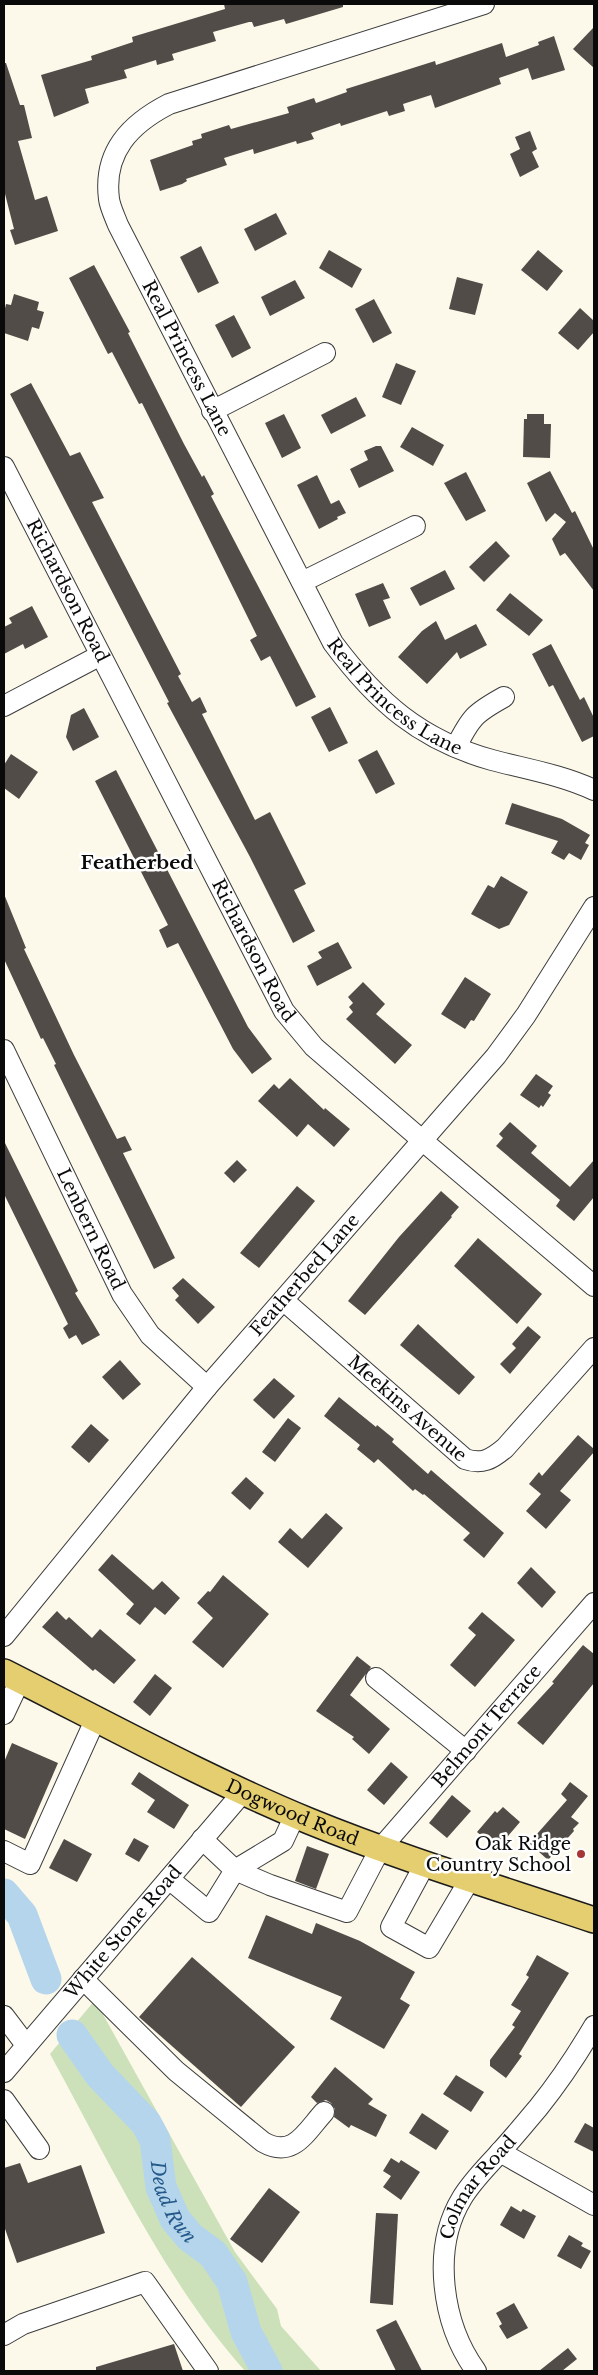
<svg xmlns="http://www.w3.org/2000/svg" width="598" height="2375" font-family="'Libre Baskerville',serif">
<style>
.green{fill:#cce1b9}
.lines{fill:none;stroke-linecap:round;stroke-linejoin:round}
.river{stroke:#b5d5ed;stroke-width:31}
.building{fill:#514c48}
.minor-casing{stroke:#3d3d3d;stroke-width:22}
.major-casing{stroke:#1b1b1b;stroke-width:28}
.minor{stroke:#fff;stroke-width:20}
.major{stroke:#e5ce70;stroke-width:25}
.poi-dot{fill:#a63636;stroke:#fff;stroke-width:2}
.labels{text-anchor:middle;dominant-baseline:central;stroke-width:5;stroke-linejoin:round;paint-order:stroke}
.street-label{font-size:18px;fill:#0a0a0a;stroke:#fff}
.poi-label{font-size:18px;fill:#0a0a0a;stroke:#fff;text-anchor:end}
.neighbourhood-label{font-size:19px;font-weight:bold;fill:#0a0a0a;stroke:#fff}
.water-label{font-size:19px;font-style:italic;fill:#255989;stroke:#fff}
</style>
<rect width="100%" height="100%" fill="#fcf9ea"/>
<path class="green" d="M95 2000 235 2252 277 2309 281 2326 321 2371H245C164 2280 109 2161 50 2054Z"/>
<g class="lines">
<g class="river">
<path d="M4 1894 22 1915 46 1979"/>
<path id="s1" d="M72 2035 100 2075 146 2123 155 2140 161 2187 175 2219 190 2237 213 2254 232 2282 246 2332 267 2371"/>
</g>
</g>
<g class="building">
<path d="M224 4H343V7L286 24 284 19 254 27 252 22H249L213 32 216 41 172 54 174 60 157 65 156 60 124 70 127 78 85 89 89 103 54 117 41 75 92 60 91 56 133 42 132 37 225 9Z"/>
<path d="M594 27V68L573 49Z"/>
<path d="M554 36 565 70 532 80 528 68 499 78 501 84 435 108 431 95 403 104 405 111 389 116 387 111 341 126 340 123 311 133 314 139 297 144 296 141 254 154 253 149 224 158 227 165 186 179 187 181 182 184 160 191 150 160 193 145 192 141 202 138 201 134 229 125 231 129 289 113 287 107 314 98 316 103 347 92 346 89 435 61 436 65 502 43 506 57 539 45 538 42Z"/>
<path d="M4 63H6L20 105H24L32 138 18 141 35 200 47 196 58 231 15 245 10 230 14 229 4 190Z"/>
<path d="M530 131 537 149 532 152 539 167 520 177 510 154 520 149 515 137Z"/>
<path d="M276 213 287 234 255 251 244 229Z"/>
<path d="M201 246 219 283 198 293 180 257Z"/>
<path d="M329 250 362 269 352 288 319 268Z"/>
<path d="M538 250 563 271 547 291 521 270Z"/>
<path d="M94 265 130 332 128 333 184 444 202 477 204 475 214 494 211 496 316 697 296 707 270 656 261 661 250 640 257 636 142 403 139 404 112 352 108 354 69 278Z"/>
<path d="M457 277 483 284 475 315 449 309Z"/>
<path d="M295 280 305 298 270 316 261 297Z"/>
<path d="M14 294 39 302 37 310 44 312 39 329 32 327 28 341 4 333V313L6 304 11 305Z"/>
<path d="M374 299 392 333 373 343 355 309Z"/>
<path d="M580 308 594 321V332L578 350 558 333Z"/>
<path d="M234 315 251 348 232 358 215 325Z"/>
<path d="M396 363 416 371 401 405 382 397Z"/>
<path d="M31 383 70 456 80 452 104 498 92 502 181 674 178 676 192 702 200 697 207 712 202 714 255 820 270 812 306 884 294 890 315 931 293 943 250 857 167 703 169 702 10 394Z"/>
<path d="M356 397 366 416 331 434 321 415Z"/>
<path d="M284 414 301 448 282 458 265 423Z"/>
<path d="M527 414H544V424H551L550 458 523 457 524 419H527Z"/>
<path d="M412 427 444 445 433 466 400 447Z"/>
<path d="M376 446H381L394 471 359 488 350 469 368 460 364 451Z"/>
<path d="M550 471 572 513 575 511 594 550V591L565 553 560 556 552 539 566 522 555 513 546 522 527 483Z"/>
<path d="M466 472 486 511 466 521 444 483Z"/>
<path d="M317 475 331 504 339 500 346 513 337 517 338 519 319 529 297 485Z"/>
<path d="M496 541 510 556 484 582 469 567Z"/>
<path d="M445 570 455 589 420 606 410 588Z"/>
<path d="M383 583 390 598 383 600 391 618 369 627 355 594Z"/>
<path d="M510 593 543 620 529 636 496 610Z"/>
<path d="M32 606 48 637 25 649 23 644 4 654V627L12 623 9 618Z"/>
<path d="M436 621 445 640 476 624 487 645 460 659 457 652 427 684 398 657 422 631Z"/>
<path d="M551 644 580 700 584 697 594 718V736L582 742 553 685 549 687 532 654Z"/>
<path d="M330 707 348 743 329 752 311 717Z"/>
<path d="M84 708 99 737 73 751 66 737 71 715Z"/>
<path d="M377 750 395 784 376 794 358 760Z"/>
<path d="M11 754 38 772 19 799 4 788V765Z"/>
<path d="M116 770 248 1027 272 1059 252 1074 233 1049 178 943 167 948 159 930 168 925 95 781Z"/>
<path d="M512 803 562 819 590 835 585 843 589 845 581 860 569 853 564 860 551 853 558 841 505 824Z"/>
<path d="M501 876 528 892 509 925 499 929 471 914 488 885 494 888Z"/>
<path d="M4 894 26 948 24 949 74 1055 117 1139 125 1136 132 1150 123 1153 175 1258 154 1269 75 1108 54 1065 56 1064 43 1038 41 1039 4 959Z"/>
<path d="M338 942 352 968 317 986 307 966 322 958 318 952Z"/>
<path d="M465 977 491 994 474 1021 471 1020 465 1029 441 1014Z"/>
<path d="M363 982 385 1004 376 1014 412 1045 395 1064 346 1019 353 1012 349 1007 353 1003 348 997Z"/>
<path d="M536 1074 553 1086 548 1093 551 1095 543 1107 541 1105 539 1108 520 1095Z"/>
<path d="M290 1078 324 1110 325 1108 350 1129 334 1147 308 1124 297 1137 258 1101 274 1084 279 1089Z"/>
<path d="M510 1122 537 1146 531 1153 570 1187 594 1160V1197L574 1221 556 1206 560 1200 496 1146 503 1138 499 1134Z"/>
<path d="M4 1141 78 1291 75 1293 100 1335 82 1345 76 1335 69 1339 63 1328 68 1324 4 1194Z"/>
<path d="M237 1160 247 1170 234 1183 224 1173Z"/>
<path d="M297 1186 315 1201 259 1268 240 1253Z"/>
<path d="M441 1191 459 1207 451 1216 452 1217 365 1315 348 1301 399 1237Z"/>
<path d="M478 1238 542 1294 517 1324 454 1266Z"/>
<path d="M183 1278 215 1307 198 1324 175 1300 179 1296 172 1288Z"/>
<path d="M418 1324 475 1377 459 1395 400 1345Z"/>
<path d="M528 1326 541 1337 510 1374 500 1364 516 1348 512 1344Z"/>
<path d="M120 1360 141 1384 123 1400 102 1377Z"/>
<path d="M274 1378 295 1396 274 1419 253 1400Z"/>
<path d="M339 1397 376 1427 377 1425 394 1439 392 1442 428 1474 431 1470 504 1533 484 1558 463 1540 470 1533 424 1494 423 1495 415 1489 413 1491 378 1459 374 1463 357 1449 360 1445 324 1416Z"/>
<path d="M288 1418 301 1428 275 1462 262 1452Z"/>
<path d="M91 1424 109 1440 89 1463 71 1447Z"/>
<path d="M578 1435 594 1449V1452L560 1491 571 1500 546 1529 526 1511 541 1494 529 1484 539 1472 542 1476Z"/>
<path d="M246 1477 264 1493 250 1510 231 1493Z"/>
<path d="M326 1513 343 1528 308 1568 278 1542 290 1528 302 1539Z"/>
<path d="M112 1554 153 1590 162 1581 180 1598 165 1615 155 1607 140 1625 126 1614 134 1604 98 1570Z"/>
<path d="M531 1567 556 1592 542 1608 517 1583Z"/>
<path d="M223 1575 269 1614 223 1668 192 1642 213 1618 197 1603 208 1591 210 1592Z"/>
<path d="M57 1611 66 1620 69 1617 92 1638 100 1629 136 1660 114 1684 95 1669 93 1671 42 1627Z"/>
<path d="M482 1612 515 1640 475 1687 450 1665 476 1635 468 1628Z"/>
<path d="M583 1645 594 1654V1683L543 1745 517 1723 554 1683 552 1682Z"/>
<path d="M357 1656 371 1667 350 1695 390 1729 369 1754 352 1739 354 1737 316 1711Z"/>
<path d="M155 1674 172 1688 150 1716 133 1702Z"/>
<path d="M12 1743 58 1763 25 1839 4 1829V1762Z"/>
<path d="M391 1762 408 1777 384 1805 367 1790Z"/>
<path d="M139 1772 189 1805 174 1829 147 1812 155 1800 131 1784Z"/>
<path d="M570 1782 588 1796 571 1817 579 1823 573 1829 574 1831 548 1860 529 1843 567 1800 561 1794Z"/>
<path d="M452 1795 471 1811 447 1838 429 1823Z"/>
<path d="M503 1807 520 1822 497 1849 477 1832 495 1811 497 1813Z"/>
<path d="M134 1838 149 1846 139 1862 125 1854Z"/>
<path d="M64 1839 92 1854 77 1882 49 1868Z"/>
<path d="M307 1846 329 1854 316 1889 295 1881Z"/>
<path d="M266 1915 312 1934 316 1923 360 1941 415 1972 400 1999 410 2005 384 2049 330 2019 342 1997 248 1958Z"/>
<path d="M537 1955 569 1973 519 2054 522 2056 506 2078 490 2066V2060L515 2027 512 2025 521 2011 511 2005 529 1977 526 1975Z"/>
<path d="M192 1957 295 2047 241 2107 139 2017Z"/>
<path d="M335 2067 373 2099 368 2104 387 2115 376 2137 351 2125 349 2128 334 2117 335 2109 331 2103 326 2100 317 2103 311 2097Z"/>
<path d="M456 2075 484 2092 471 2112 443 2094Z"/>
<path d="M422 2113 449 2131 436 2150 409 2133Z"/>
<path d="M585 2123 594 2128V2152L574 2142Z"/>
<path d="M391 2158 399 2163 401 2160 420 2172 401 2200 383 2187 391 2176 383 2171Z"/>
<path d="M20 2163 28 2183 81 2165 105 2233 17 2263 4 2226V2168Z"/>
<path d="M269 2188 300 2212 262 2263 230 2239Z"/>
<path d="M511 2206 521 2212 523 2209 536 2216 524 2239 500 2225Z"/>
<path d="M376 2213 398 2214 393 2305 370 2303Z"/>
<path d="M569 2235 583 2243 581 2246 591 2251 581 2269 557 2256Z"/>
<path d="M514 2303 528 2328 507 2339 499 2326 502 2324 496 2313Z"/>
<path d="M396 2320 422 2371H396L376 2330Z"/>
<path d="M174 2344 183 2371H96V2367Z"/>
<path d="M568 2348 577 2359 562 2371H539Z"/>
</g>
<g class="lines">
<g class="minor-casing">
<g id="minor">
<path id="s2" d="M484 4 169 104C130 124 103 152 109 199 110 207 115 217 118 225L333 643C377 702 420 740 492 760 526 769 562 775 594 790"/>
<path d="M212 411 325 353"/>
<path id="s3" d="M4 467 284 1011 314 1047 423 1141 594 1286"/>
<path d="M302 582 415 526"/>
<path d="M4 706 99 656"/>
<path d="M456 747C471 717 475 713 504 697"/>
<path id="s4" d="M4 1050 122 1294 150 1335 207 1387"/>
<path id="s5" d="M283 1300 465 1459C482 1465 492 1459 505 1448L594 1348"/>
<path id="s6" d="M4 1636 207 1387 496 1056 526 1015 594 907"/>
<path d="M376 1678 466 1751"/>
<path d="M4 1714 20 1680"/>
<path d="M202 1839 235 1870 283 1841 295 1815"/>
<path d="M4 1851 30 1864 96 1718"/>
<path d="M425 1864 391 1927 429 1948 470 1879"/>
<path id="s7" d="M169 1879 209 1912 235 1870 270 1885 347 1912 380 1849 594 1603"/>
<path d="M83 1979 176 2071 263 2142C293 2159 305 2133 324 2112"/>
<path d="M4 2016 26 2045"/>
<path id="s8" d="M4 2072 243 1792"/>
<path d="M4 2100 39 2149"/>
<path d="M500 2152 594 2205"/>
<path d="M4 2335 23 2324 145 2282 208 2371"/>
<path id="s9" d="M476 2371C442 2324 431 2249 462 2198 473 2180 487 2167 501 2151 514 2137 526 2122 538 2108 559 2082 577 2055 594 2026"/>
</g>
</g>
<g class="major-casing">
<g id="major">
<path id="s10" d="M4 1672C105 1723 205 1778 309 1821 402 1859 499 1888 594 1920"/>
</g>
</g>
<use href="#minor" class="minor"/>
<use href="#major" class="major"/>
</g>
<circle class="poi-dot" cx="581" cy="1854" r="5"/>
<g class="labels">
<g class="street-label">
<text stroke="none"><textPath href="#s2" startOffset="629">Real Princess Lane</textPath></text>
<text stroke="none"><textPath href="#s3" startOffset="139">Richardson Road</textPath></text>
<text stroke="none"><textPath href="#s2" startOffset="1032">Real Princess Lane</textPath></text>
<text stroke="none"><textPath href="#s3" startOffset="544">Richardson Road</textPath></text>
<text stroke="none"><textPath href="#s4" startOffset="199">Lenbern Road</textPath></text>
<text stroke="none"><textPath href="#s6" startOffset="470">Featherbed Lane</textPath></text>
<text stroke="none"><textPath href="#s5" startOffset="165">Meekins Avenue</textPath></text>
<text stroke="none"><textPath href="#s7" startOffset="455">Belmont Terrace</textPath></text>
<text stroke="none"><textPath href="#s10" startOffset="321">Dogwood Road</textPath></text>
<text stroke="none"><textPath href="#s8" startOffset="184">White Stone Road</textPath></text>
<text stroke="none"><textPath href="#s9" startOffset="200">Colmar Road</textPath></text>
</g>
<g class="poi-label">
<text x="571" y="1844">Oak Ridge<tspan x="571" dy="21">Country School</tspan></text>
</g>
<g class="neighbourhood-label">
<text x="137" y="862">Featherbed</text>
</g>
<g class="water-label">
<text stroke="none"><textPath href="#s1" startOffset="200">Dead Run</textPath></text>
</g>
</g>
<rect width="598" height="2375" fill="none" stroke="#0a0a0a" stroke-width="10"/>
</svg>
